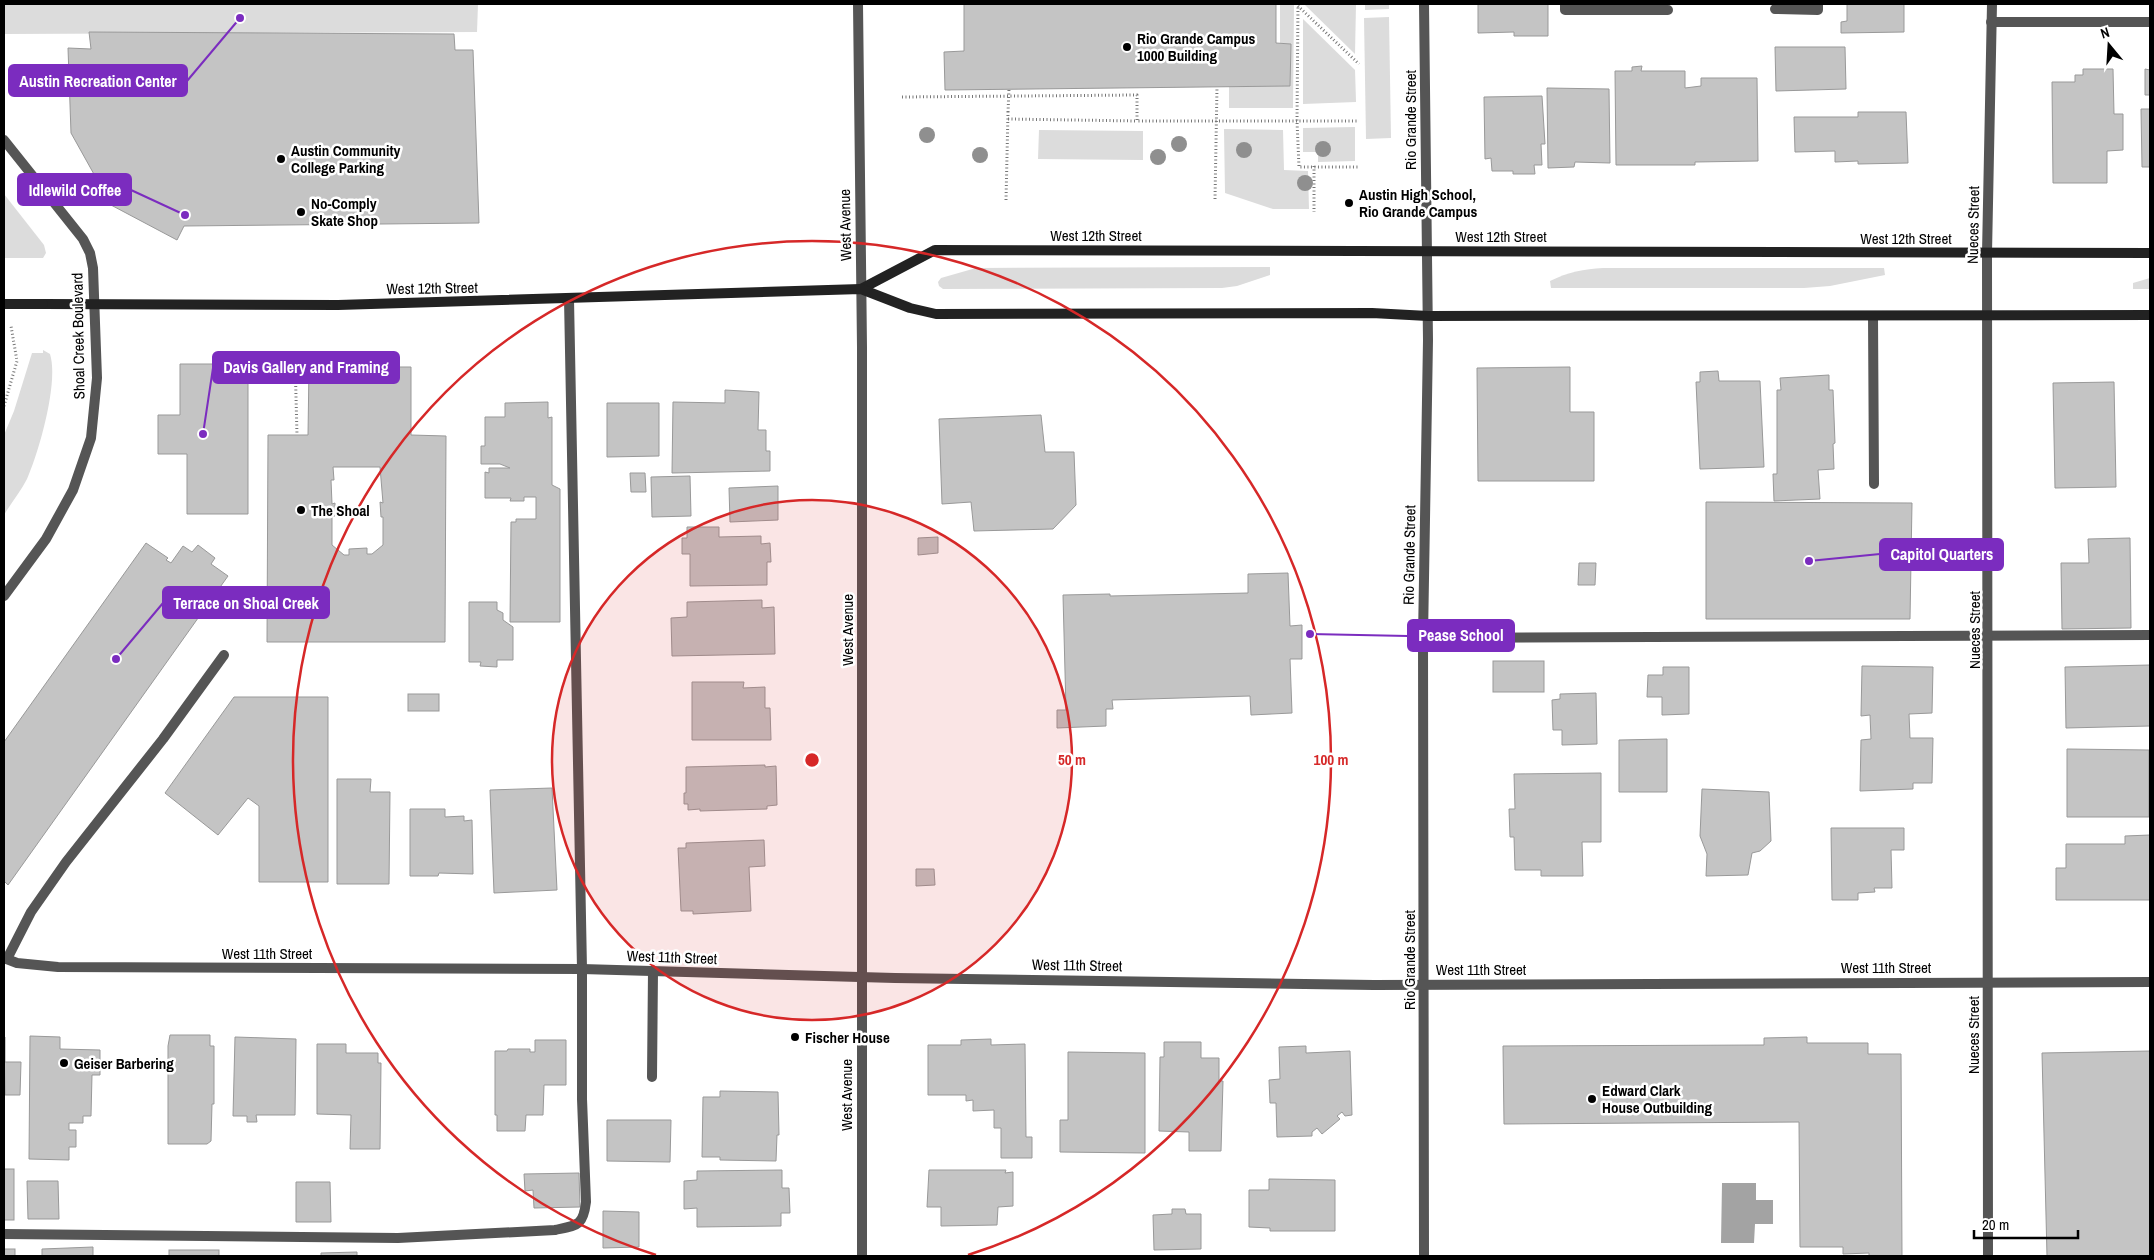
<svg xmlns="http://www.w3.org/2000/svg" width="2154" height="1260" font-family="'Archivo Narrow',sans-serif">
<style>
.green{fill:#dcdcdc}
.water{fill:#a3a3a3}
.building{fill:#c4c4c4;stroke:#999;fill-rule:evenodd}
.lines{fill:none;stroke-linecap:round;stroke-linejoin:round}
.path{stroke:#777;stroke-width:3;stroke-dasharray:1 2.5;stroke-linecap:butt}
.service{stroke:#555;stroke-width:10}
.minor{stroke:#555;stroke-width:10}
.tertiary{stroke:#555;stroke-width:10}
.secondary{stroke:#222;stroke-width:10}
.path-bridge{stroke:#777;stroke-width:3;stroke-dasharray:1 2.5;stroke-linecap:butt}
.secondary-bridge{stroke:#222;stroke-width:10}
.tree{fill:#8f8f8f}
.ring{fill:none;stroke:#d62828;stroke-width:2.5}
.poi-dot{fill:#000;stroke:#fff;stroke-width:2}
.labels{text-anchor:middle;dominant-baseline:central;stroke-width:5;stroke-linejoin:round;paint-order:stroke}
.poi-label{font-size:15px;font-weight:bold;fill:#000;stroke:#fff;text-anchor:start}
.street-label{font-size:15px;fill:#000;stroke:#fff}
.centre{fill:#d62828;stroke:#fff;stroke-width:2.5}
.ring-label{font-size:15px;text-anchor:middle;font-weight:bold;fill:#d62828;stroke:#fff;stroke-width:5;stroke-linejoin:round;paint-order:stroke}
.leader{fill:none;stroke:#7b2cbf;stroke-width:2}
.callout-dot{fill:#7b2cbf;stroke:#fff;stroke-width:2}
.callout{fill:#7b2cbf;stroke:#7b2cbf;stroke-width:2}
.callout-label{font-size:16px;text-anchor:middle;font-weight:bold;fill:#fff}
</style>
<rect width="100%" height="100%" fill="#fff"/>
<g class="green">
<path d="M4 4H478L477 32 4 34Z"/>
<path d="M1280 4H1294L1293 108H1229V87L1290 86 1291 44 1280 43Z"/>
<path d="M1304 4H1356L1355 54Z"/>
<path d="M1365 4H1389V9L1365 10Z"/>
<path d="M1389 17 1391 138 1366 139 1364 18Z"/>
<path d="M1303 19 1355 70 1356 102 1303 104Z"/>
<path d="M1355 127V161L1318 162V152H1303V128Z"/>
<path d="M1224 129 1283 130 1284 170 1308 171 1309 209H1273L1225 193Z"/>
<path d="M1039 130 1143 131V160L1038 159Z"/>
<path d="M4 194 44 245 46 253 43 258H4Z"/>
<path d="M1270 267V275L1237 286 1222 288 943 289 939 286 938 282 941 278 976 268Z"/>
<path d="M1603 268H1884L1885 275 1830 286 1804 288H1551L1550 281C1568 272 1584 269 1603 268Z"/>
<path d="M2150 278V289H2133V283Z"/>
<path d="M43 350 50 354C59 382 39 452 27 479 21 491 11 503 4 515V435L14 411 32 353H43Z"/>
</g>
<path class="water" d="M1722 1183H1756V1200H1773V1224H1755L1754 1243H1721Z"/>
<g class="building">
<path d="M964 4H1276V43L1291 44 1290 86 945 90 944 52 964 51Z"/>
<path d="M1478 4H1548V36H1514V32L1478 33Z"/>
<path d="M1847 4H1904V32L1841 33V22L1847 21Z"/>
<path d="M89 32 454 34 455 50H473L479 223 184 226 177 240 94 196 100 185 71 133 68 48 91 49Z"/>
<path d="M1775 47H1845L1846 89 1776 91Z"/>
<path d="M1642 66 1641 71H1685V88L1701 86V78H1757L1758 161 1695 162V165H1616L1615 71H1632V67Z"/>
<path d="M2083 69H2113L2114 114H2123V150L2107 151V183H2053L2052 82H2075V75H2083Z"/>
<path d="M2145 69 2150 70V95H2145Z"/>
<path d="M1547 88 1609 89 1610 163 1575 162 1574 167 1548 168Z"/>
<path d="M1542 96 1545 144H1541L1542 165H1534L1535 174H1513V171H1492L1491 158 1485 159 1484 97Z"/>
<path d="M2141 109H2150V167H2142Z"/>
<path d="M1858 112H1906L1908 163 1858 164V161L1835 162V151L1795 152 1794 117H1858Z"/>
<path d="M180 364H248V514H187V454H158V415H180Z"/>
<path d="M309 367H411V435L446 436 445 642H267L268 435H308ZM333 467H380L383 503 380 502 381 517H383V545L372 554H367V548L349 549V555H344L332 545V516H335V503L332 504 331 480H334Z"/>
<path d="M1570 367V412H1594V481H1478L1477 368Z"/>
<path d="M1718 371 1719 381H1760L1764 467 1700 469 1696 382H1700V372Z"/>
<path d="M1829 375V390H1833L1835 443 1833 444 1834 469 1818 470 1820 499 1774 501 1773 474H1777V390H1781L1780 378Z"/>
<path d="M2114 382 2116 487 2055 488 2053 383Z"/>
<path d="M725 390 759 392 758 430H766V451H770V471L672 473 673 402 725 403Z"/>
<path d="M548 402V418L552 417V485L560 489V622H510L511 522H516V519H536V497H524V501H510L511 498H485V472L489 473V468H510L500 464H481V446H485V417H505V403Z"/>
<path d="M607 403H659V456L607 457Z"/>
<path d="M1041 415 1045 452H1074L1076 505 1053 529 974 531 971 502 942 504 939 419Z"/>
<path d="M630 473H645L646 492H631Z"/>
<path d="M690 476 691 516 652 517 651 477Z"/>
<path d="M778 486V520L730 522 729 488Z"/>
<path d="M1706 502 1912 503 1910 619H1706Z"/>
<path d="M687 527H719V537L761 536V544L770 543 771 562H767V585L690 586V554H682V538H687Z"/>
<path d="M938 537V553L918 555V538Z"/>
<path d="M2130 538 2131 628 2062 629 2061 563H2089L2088 539Z"/>
<path d="M146 543 168 558 166 560 171 563 183 546 192 552 198 545 215 558 211 564 228 576 8 885 4 881V742Z"/>
<path d="M1579 563H1596L1595 585H1578Z"/>
<path d="M1288 573 1290 626 1302 625V659H1290L1292 713 1251 715 1250 696 1112 700 1113 709H1106V726L1057 728V710H1066L1063 595 1110 594V596L1248 593V574Z"/>
<path d="M762 600V608L774 607 775 654 672 656 671 618 687 617V602Z"/>
<path d="M469 602H497V610L503 613V620L513 627V660H497V667L480 666 481 662H469Z"/>
<rect x="1493" y="661" width="51" height="31"/>
<path d="M2150 665V726L2066 728 2065 667Z"/>
<path d="M1862 666 1933 667 1932 713 1909 714 1910 738H1933L1932 783H1913V789L1860 791 1861 740 1871 739 1870 715 1861 716Z"/>
<path d="M1663 667H1689V714L1662 715V697H1647L1648 675H1663Z"/>
<path d="M692 682H744L743 688 765 687V708H770L771 740H692Z"/>
<path d="M1596 693 1597 744 1562 745V730H1553L1552 700 1560 699V694Z"/>
<rect x="408" y="694" width="31" height="17"/>
<path d="M234 697H328V882H259V806L248 798 218 835 165 793Z"/>
<path d="M1667 739V792H1619V740Z"/>
<path d="M2067 749 2149 750V817H2067Z"/>
<path d="M765 765V767L776 766 777 805 767 806V809L700 811V809L688 810V804H684V793H686V767Z"/>
<path d="M1601 773V842H1582L1583 876H1541V870H1515L1514 837H1510L1509 809H1515L1514 774Z"/>
<path d="M337 779H371L370 792H390L389 884H337Z"/>
<path d="M552 788 557 890 494 893 490 790Z"/>
<path d="M1702 789 1769 792 1771 841 1760 851 1752 853 1748 875 1706 876 1707 854 1700 836Z"/>
<path d="M410 809H445V817L464 816V821L472 820 473 874 439 873 438 876H410Z"/>
<path d="M1831 828H1904V850H1891L1892 888H1874L1875 892 1858 893V900H1832Z"/>
<path d="M2150 835V900H2056V868H2066V844H2125V836Z"/>
<path d="M764 840 765 866 749 867 751 911 693 914V911H681L678 848H686V843Z"/>
<path d="M916 869H934L935 885 916 886Z"/>
<path d="M170 1035H210V1046H214V1104H212L211 1141 207 1144H168V1046Z"/>
<path d="M30 1036 60 1037V1049L100 1050V1075H92L91 1116H83V1123H69V1130H76V1147H69V1160L29 1159Z"/>
<path d="M4 1037H5V1062H21L20 1095H5Z"/>
<path d="M235 1037 296 1039 295 1115H256L257 1122H247V1116H233Z"/>
<path d="M1807 1037V1043H1868V1054H1901L1902 1256H1869V1253L1843 1254V1247H1800L1799 1122 1504 1124 1503 1046 1764 1045V1038Z"/>
<path d="M991 1039V1045L1025 1044 1026 1137H1032V1158H1001V1128H994V1110L973 1111V1100L966 1101V1095H928V1045H961V1040Z"/>
<path d="M535 1040H566V1085H544L543 1115H526L525 1131H497V1115H495V1051H507L508 1049H530V1052H535Z"/>
<path d="M1164 1042H1201V1058H1219V1081H1223L1221 1151H1189V1132L1159 1131 1160 1057H1164Z"/>
<path d="M317 1044H346V1053H378V1063H381L380 1149H350L351 1115 317 1114Z"/>
<path d="M1306 1046V1053L1350 1051 1352 1115 1345 1116 1342 1112 1337 1116 1340 1119 1322 1134 1317 1128 1312 1132V1136L1277 1137 1276 1103H1270L1269 1080 1280 1079 1279 1047Z"/>
<path d="M2150 1051V1256H2047L2042 1053Z"/>
<path d="M1068 1052 1145 1053V1153L1060 1152V1120H1068Z"/>
<path d="M720 1091 778 1092 779 1135H777L776 1161 720 1160V1157H702L703 1097H720Z"/>
<path d="M607 1120H671L670 1162 607 1161Z"/>
<rect x="4" y="1169" width="10" height="51"/>
<path d="M782 1170V1188H789L790 1213H781V1226L697 1227V1208L684 1209V1181L697 1180V1171Z"/>
<path d="M929 1170H1006L1005 1173 1013 1172V1206L998 1207 997 1225 941 1226V1207H927Z"/>
<path d="M579 1173 580 1207 534 1208 533 1190 525 1191 524 1174Z"/>
<path d="M1269 1179 1335 1180V1231H1270V1228L1249 1227V1190H1269Z"/>
<path d="M27 1181H58L59 1219H28Z"/>
<path d="M296 1182H330L331 1222H296Z"/>
<path d="M1172 1209H1185L1186 1214H1201V1249L1154 1250 1153 1215 1172 1214Z"/>
<path d="M603 1211 639 1212V1247L603 1248Z"/>
<path d="M93 1247V1256H42V1249Z"/>
<rect x="4" y="1249" width="11" height="7"/>
<rect x="169" y="1250" width="50" height="6"/>
<path d="M357 1252V1256H321V1253Z"/>
</g>
<g class="lines">
<g class="path">
<path d="M1298 4 1297 121 1299 167H1359"/>
<path d="M1298 6 1359 64"/>
<path d="M902 97 1137 95V121H1359"/>
<path d="M1008 119 1137 121"/>
<path d="M1314 166V212"/>
<path d="M1215 199 1217 87"/>
<path d="M1006 200 1008 112"/>
<path d="M295 358 297 435"/>
<path d="M4 406 17 361 11 326"/>
</g>
<g class="service">
<path d="M1565 4V10H1668"/>
<path d="M1775 9 1818 10V4"/>
<path d="M1991 22H2150"/>
<path d="M1873 316 1874 484"/>
<path d="M1423 638 2150 635"/>
<path d="M7 959 31 912 66 862 163 739 224 655"/>
<path d="M652 1077 653 971"/>
<path d="M4 1234 398 1238 555 1230C578 1225 583 1226 586 1202L582 1099V969L569 299"/>
</g>
<g class="minor">
<path d="M858 4 862 347V1256"/>
<path d="M1424 1256 1423 638 1428 340 1424 4"/>
<path d="M1988 1256 1987 253 1992 4"/>
</g>
<g class="tertiary">
<path d="M4 140 83 239 90 253 93 268 97 378 91 438 73 490 46 539 4 596"/>
<path d="M4 958 17 963 58 967 582 969 895 978 1374 985 2150 982"/>
</g>
<g class="secondary">
<path d="M861 289 935 250 2150 253"/>
<path d="M43 304 338 305 861 289 910 308 936 314 1372 313 1428 316 2150 315"/>
</g>
<path class="path-bridge" d="M1008 112 1009 89"/>
<path class="secondary-bridge" d="M4 304H43"/>
</g>
<g class="tree">
<circle cx="927" cy="135" r="8"/>
<circle cx="1179" cy="144" r="8"/>
<circle cx="1323" cy="149" r="8"/>
<circle cx="1244" cy="150" r="8"/>
<circle cx="980" cy="155" r="8"/>
<circle cx="1158" cy="157" r="8"/>
<circle cx="1305" cy="183" r="8"/>
</g>
<circle cx="812" cy="760" r="260" fill="#d62828" fill-opacity=".12"/>
<g class="ring">
<circle cx="812" cy="760" r="260"/>
<path d="M656 1255A519 519 0 1 1 968 1255"/>
</g>
<g class="poi-dot">
<circle cx="1127" cy="47" r="5"/>
<circle cx="281" cy="159" r="5"/>
<circle cx="1349" cy="203" r="5"/>
<circle cx="301" cy="212" r="5"/>
<circle cx="301" cy="510" r="5"/>
<circle cx="795" cy="1037" r="5"/>
<circle cx="64" cy="1063" r="5"/>
<circle cx="1592" cy="1099" r="5"/>
</g>
<g class="labels">
<g class="poi-label">
<text x="1137" y="38">Rio Grande Campus<tspan x="1137" dy="17">1000 Building</tspan></text>
<text x="291" y="150">Austin Community<tspan x="291" dy="17">College Parking</tspan></text>
<text x="1359" y="194">Austin High School,<tspan x="1359" dy="17">Rio Grande Campus</tspan></text>
<text x="311" y="203">No-Comply<tspan x="311" dy="17">Skate Shop</tspan></text>
<text x="311" y="510">The Shoal</text>
<text x="805" y="1037">Fischer House</text>
<text x="74" y="1063">Geiser Barbering</text>
<text x="1602" y="1090">Edward Clark<tspan x="1602" dy="17">House Outbuilding</tspan></text>
</g>
<g class="street-label">
<text transform="translate(1410 120) rotate(-90)">Rio Grande Street</text>
<text transform="translate(845 225) rotate(-91)">West Avenue</text>
<text transform="translate(1973 225) rotate(-89)">Nueces Street</text>
<text x="1096" y="235">West 12th Street</text>
<text x="1501" y="236">West 12th Street</text>
<text x="1906" y="238">West 12th Street</text>
<text transform="translate(432 288) rotate(-1)">West 12th Street</text>
<text transform="translate(78 336) rotate(-91)">Shoal Creek Boulevard</text>
<text transform="translate(1409 555) rotate(-89)">Rio Grande Street</text>
<text transform="translate(847 630) rotate(-90)">West Avenue</text>
<text transform="translate(1974 630) rotate(-90)">Nueces Street</text>
<text x="267" y="953">West 11th Street</text>
<text transform="translate(672 957) rotate(2)">West 11th Street</text>
<text transform="translate(1409 960) rotate(-90)">Rio Grande Street</text>
<text transform="translate(1077 965) rotate(1)">West 11th Street</text>
<text x="1886" y="967">West 11th Street</text>
<text x="1481" y="969">West 11th Street</text>
<text transform="translate(1973 1035) rotate(-90)">Nueces Street</text>
<text transform="translate(846 1095) rotate(-90)">West Avenue</text>
</g>
</g>
<circle cx="812" cy="760" r="8" class="centre"/>
<g class="ring-label">
<text x="1072" y="765">50 m</text>
<text x="1331" y="765">100 m</text>
</g>
<path class="leader" d="M240 18L187 81M185 215L131 190M203 434L213 368M1809 561L1880 554M116 659L163 603M1310 634L1408 636"/>
<g class="callout-dot">
<circle cx="240" cy="18" r="5"/>
<circle cx="185" cy="215" r="5"/>
<circle cx="203" cy="434" r="5"/>
<circle cx="1809" cy="561" r="5"/>
<circle cx="116" cy="659" r="5"/>
<circle cx="1310" cy="634" r="5"/>
</g>
<g class="callout">
<rect x="9" y="65" width="178" height="31" rx="5"/>
<rect x="18" y="174" width="113" height="31" rx="5"/>
<rect x="213" y="352" width="186" height="31" rx="5"/>
<rect x="1880" y="539" width="123" height="31" rx="5"/>
<rect x="163" y="587" width="166" height="31" rx="5"/>
<rect x="1408" y="620" width="106" height="31" rx="5"/>
</g>
<g class="callout-label">
<text x="98" y="87">Austin Recreation Center</text>
<text x="75" y="196">Idlewild Coffee</text>
<text x="306" y="373">Davis Gallery and Framing</text>
<text x="1942" y="560">Capitol Quarters</text>
<text x="246" y="609">Terrace on Shoal Creek</text>
<text x="1461" y="641">Pease School</text>
</g>
<rect width="2154" height="1260" fill="none" stroke="#000000" stroke-width="10"/>
<g transform="translate(2109 45) rotate(342)" stroke="#ffffff" stroke-width="4" paint-order="stroke">
<path d="M0-4L9 19L0 12L-9 19Z" fill="#000000"/>
<text y="-8" font-size="14" font-weight="bold" text-anchor="middle" fill="#000000">N</text>
</g>
<path d="M1974 1230v8h104v-8" fill="none" stroke="#000000" stroke-width="2.5"/>
<text x="1982" y="1230" font-size="15" fill="#000000" stroke="#ffffff" stroke-width="4" paint-order="stroke">20 m</text>
</svg>
